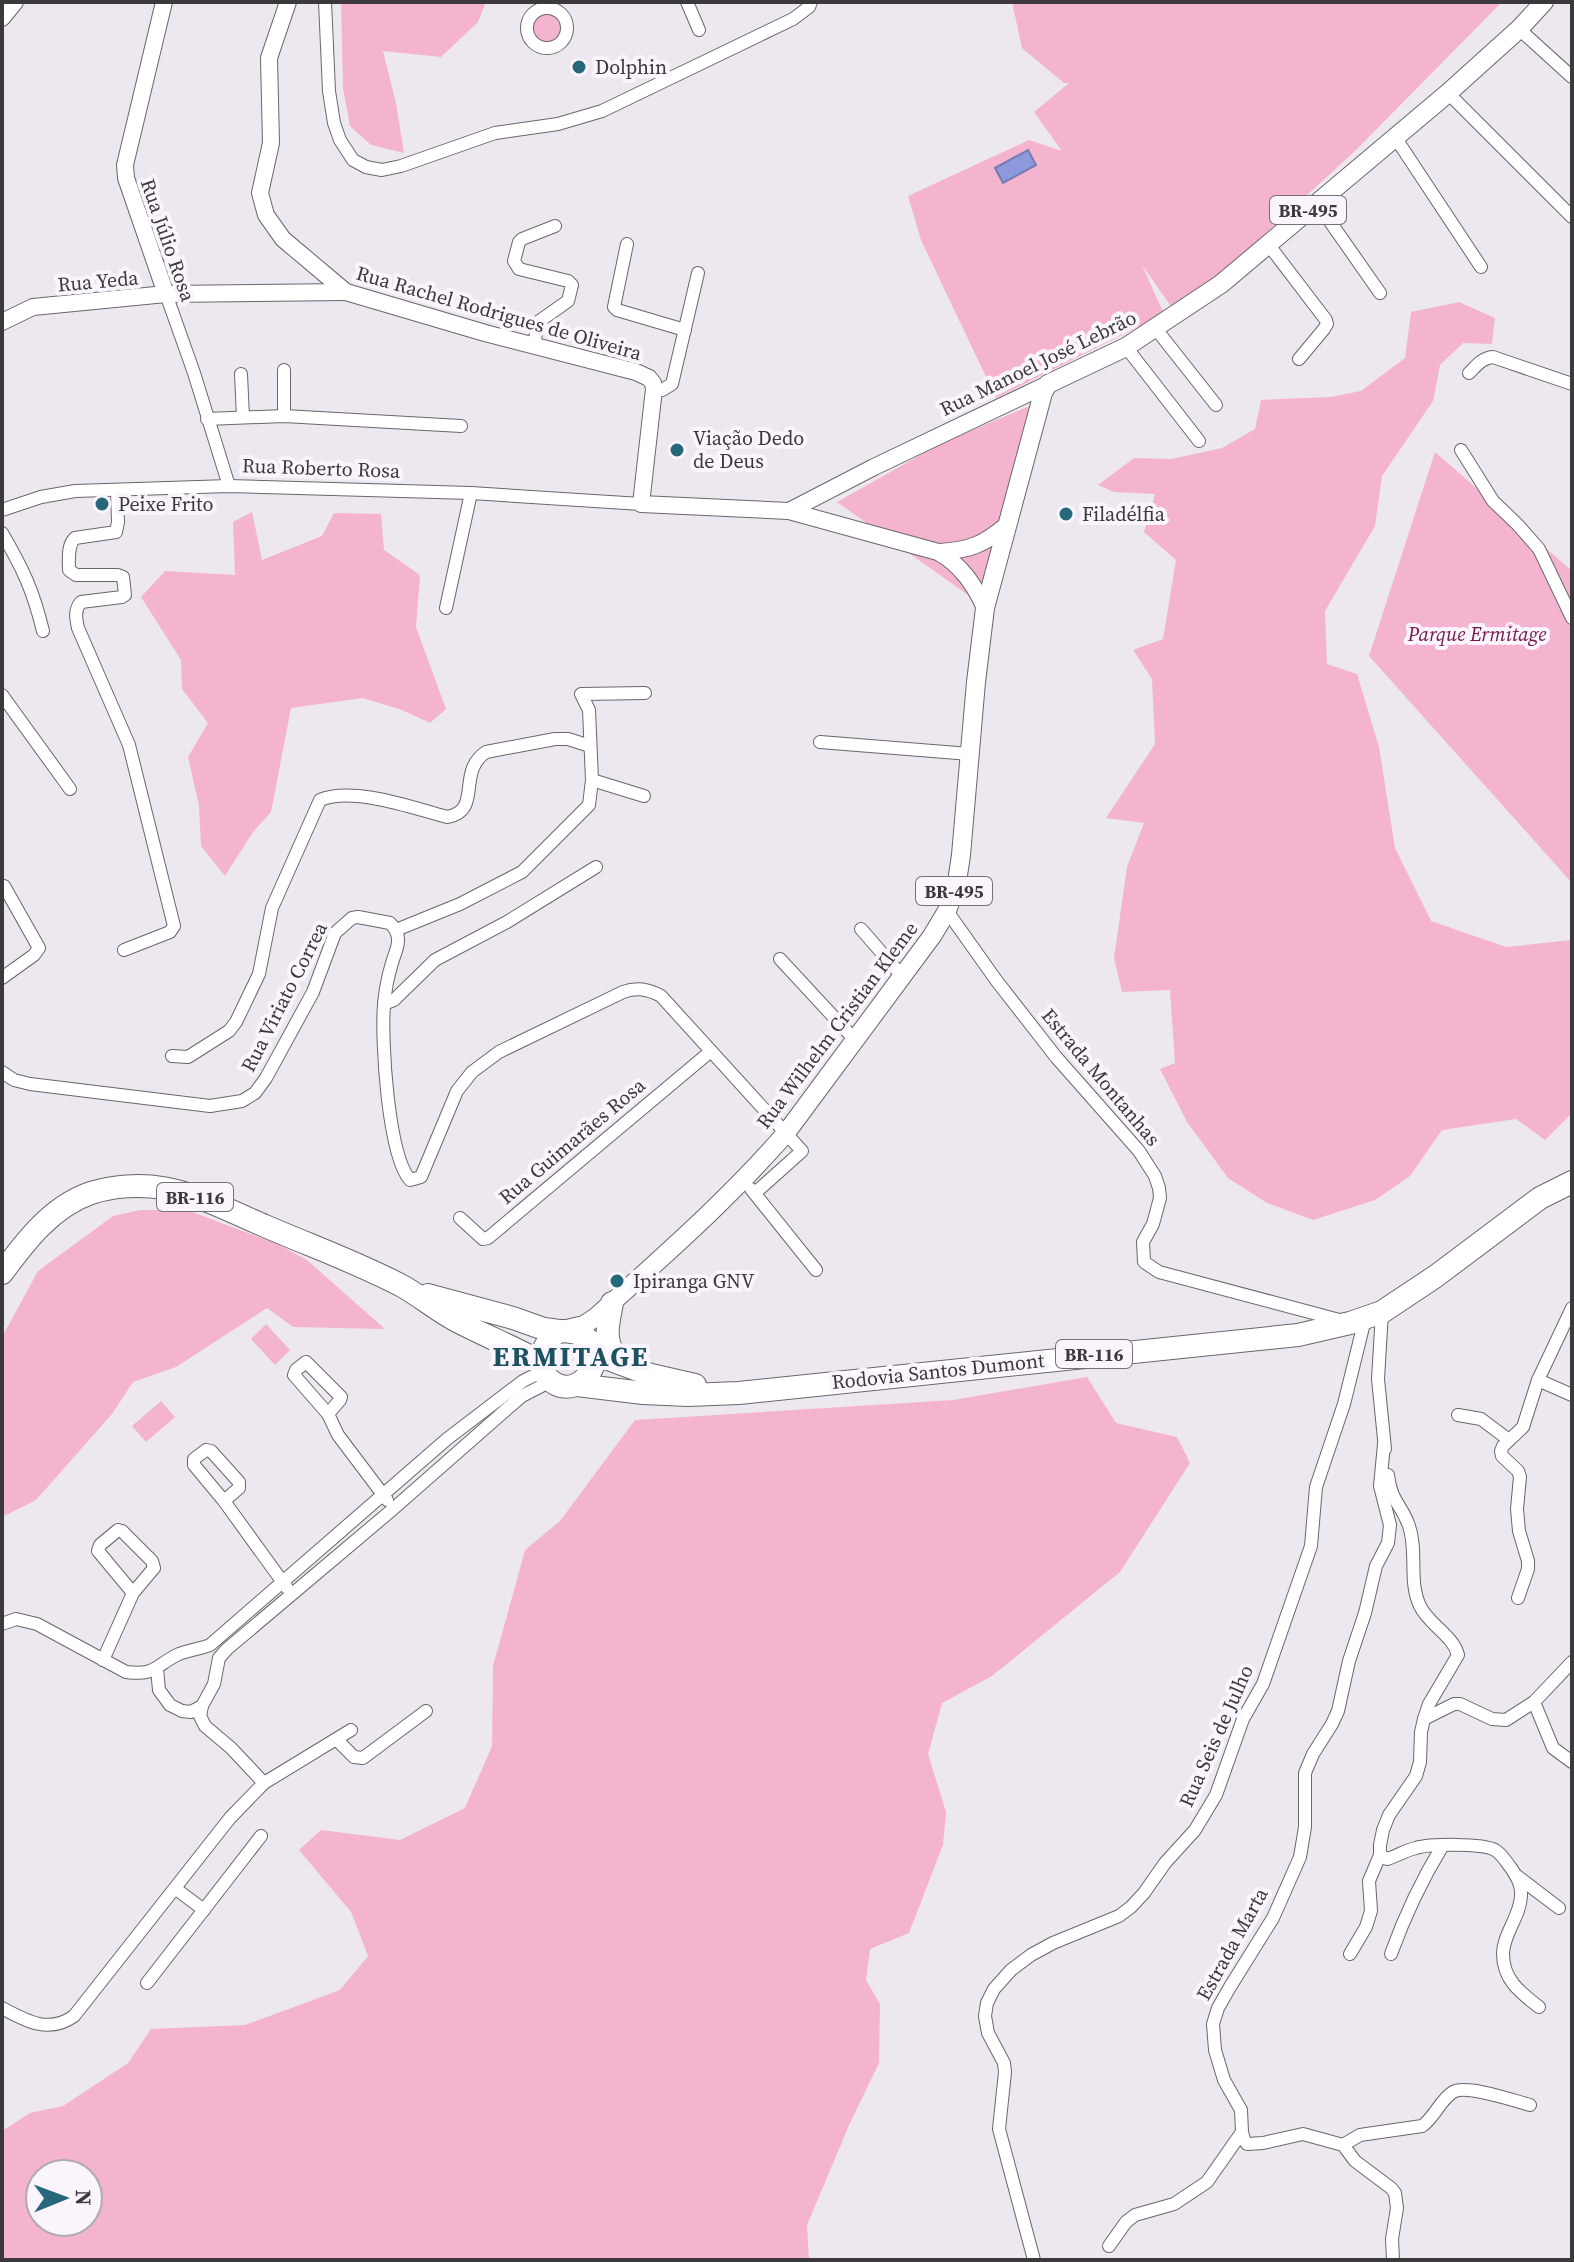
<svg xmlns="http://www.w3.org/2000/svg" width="1574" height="2262" font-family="'Source Serif 4',serif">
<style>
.green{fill:#f4b4cf;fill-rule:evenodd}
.water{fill:#8d99dd;stroke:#747cad;stroke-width:2}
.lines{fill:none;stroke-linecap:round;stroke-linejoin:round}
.street-casing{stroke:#6a666c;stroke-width:14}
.secondary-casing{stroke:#6a666c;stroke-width:18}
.primary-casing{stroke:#6a666c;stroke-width:20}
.highway-casing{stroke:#6a666c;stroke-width:24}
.street{stroke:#fff;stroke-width:12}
.secondary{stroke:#fff;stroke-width:16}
.primary{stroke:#fff;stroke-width:18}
.highway{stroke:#fff;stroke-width:22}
.poi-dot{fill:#26687b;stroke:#faf5fd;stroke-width:3}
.labels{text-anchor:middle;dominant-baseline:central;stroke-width:8;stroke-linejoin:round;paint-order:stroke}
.shield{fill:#faf5fd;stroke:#747176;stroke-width:2}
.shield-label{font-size:18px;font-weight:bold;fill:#3b393c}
.poi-label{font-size:20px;fill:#3b393c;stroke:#faf5fd;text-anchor:start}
.street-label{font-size:20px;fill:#3b393c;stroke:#faf5fd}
.park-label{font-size:20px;font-style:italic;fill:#711849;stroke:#faf5fd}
.district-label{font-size:28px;font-weight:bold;letter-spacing:2px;fill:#1c5160;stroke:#faf5fd}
</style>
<rect width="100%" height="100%" fill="#ede8f0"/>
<g class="green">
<path d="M341 2H486L478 22 441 57 383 51 396 103 404 153 371 145 350 126 343 88Z"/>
<path d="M1012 2H1502L1355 151 1177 315 1142 265 1164 314 996 398 921 240 908 196 1029 140 1062 151 1034 112 1069 83H1064L1022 48Z"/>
<circle cx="546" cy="28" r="15"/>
<path d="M1459 302 1495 318 1492 344 1463 343 1440 365 1433 401 1382 476 1375 526 1325 611 1327 664 1357 674 1379 747 1395 848 1431 921 1506 947 1572 940V1113L1545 1140 1516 1119 1442 1130 1410 1176 1375 1200 1313 1220 1267 1203 1228 1178 1187 1122 1160 1069 1175 1063 1170 990 1122 992 1114 958 1127 867 1144 823 1106 818 1155 744 1152 679 1133 650 1163 639 1176 560 1144 532 1155 494 1114 492 1098 485 1134 458 1171 459 1222 448 1255 429 1261 400 1330 397 1361 391 1405 358 1411 312Z"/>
<path d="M1041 401 992 612 837 502 940 444Z"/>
<path d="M1435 452 1572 571V883L1369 656Z"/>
<path d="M252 512 262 560 322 536 334 513 381 514 384 550 420 575 416 627 446 709 430 723 402 710 363 698 291 708 271 812 253 832 225 876 201 846 199 806 188 757 208 723 182 689 181 660 141 597 165 571 235 575 233 522Z"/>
<path d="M140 1210H187L275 1243 307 1260 385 1329 293 1327 267 1308 176 1367 133 1382 112 1414 36 1500 2 1517V1337L38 1271 113 1216Z"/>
<path d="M266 1324 290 1350 275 1365 251 1339Z"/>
<path d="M1087 1377 1116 1423 1177 1437 1190 1463 1120 1572 992 1676 942 1703 928 1754 946 1812 943 1845 909 1933 870 1949 866 1980 880 2004 879 2063 850 2123 807 2225 809 2260H2V2131L30 2113 63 2106 128 2063 151 2029 245 2025 340 1990 368 1956 351 1912 299 1850 321 1830 400 1840 465 1808 492 1746 493 1666 525 1550 560 1521 635 1420 953 1400ZM40 2174H88V2222H40Z"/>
<path d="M161 1401 175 1417 146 1442 132 1426Z"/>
</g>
<path class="water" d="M1028 150 1036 165 1003 183 995 168Z"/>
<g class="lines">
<g class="street-casing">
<g id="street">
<path d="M325 2 329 91 334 123 340 140 353 160 366 167 382 170 401 166 495 133 558 124 602 111 793 19 809 7 811 2"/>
<path d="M687 2 699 30"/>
<circle cx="547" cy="28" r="20"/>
<path d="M1519 29 1572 77"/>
<path d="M1448 93 1572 217"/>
<path d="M1395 137 1481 267"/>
<path d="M1317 203 1380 293"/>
<path d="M627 244 614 307 617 310 685 330"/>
<path d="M1268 244 1326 320 1327 324 1324 329 1299 359"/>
<path d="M166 294 194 373 229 486"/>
<path d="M1156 329 1216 405"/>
<path d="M534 345 538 322 568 301 572 285 568 281 519 269 514 261 519 242 522 239 555 226"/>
<path d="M1126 347 1199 441"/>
<path d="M284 370V416"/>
<path d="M1469 373C1477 365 1482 358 1493 357L1572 384"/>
<path d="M241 374 243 417"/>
<path d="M654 389 662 390 672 384 698 273"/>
<path d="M207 419 284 416 461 426"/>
<path d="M1461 450 1493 501 1518 525 1539 549 1572 618"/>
<path d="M117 490 118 522 116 532 75 538C67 545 69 560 69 570L76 575H118L123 577 125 595 122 597 81 602C74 610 76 619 78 628L129 745 174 926 170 932 124 950"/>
<path d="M2 510 41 497 75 491 229 486 471 493 641 504"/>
<path d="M2 533C23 569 33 590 43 631"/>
<path d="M446 608 471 493"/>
<path d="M2 695 70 789"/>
<path d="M820 742 970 754"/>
<path d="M592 780 644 796"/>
<path d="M947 911 996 980 1056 1057 1139 1151 1155 1176 1159 1188 1160 1198 1153 1224 1143 1242 1144 1262 1159 1272 1343 1321"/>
<path d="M861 929 902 976"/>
<path d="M396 930 460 904 522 872 589 805 592 780 589 710 581 694 645 693"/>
<path d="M780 959 855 1040"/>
<path d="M2 978 34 955 39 948 4 886"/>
<path d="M384 1004 394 1000 435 960 507 922 596 867"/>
<path d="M172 1056 188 1057 229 1031 236 1022 259 974 272 908 320 800C353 786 413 808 447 817 483 811 456 772 486 752L555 739H568L590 746"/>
<path d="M2 1072 14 1080 30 1084 210 1106 242 1101 255 1093 266 1078 313 992 335 933 352 918 358 917 390 923C394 927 398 932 398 939 399 946 394 955 392 963 388 976 385 991 384 1005 381 1040 388 1155 410 1180L421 1177 457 1091 472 1072 499 1052 623 992C637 987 648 989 661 996L802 1151 755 1193"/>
<path d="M751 1189 816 1270"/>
<path d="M460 1218 483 1239 488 1238 711 1051"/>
<path d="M1382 1312 1378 1379 1385 1449"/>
<path d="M1538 1380 1572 1395"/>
<path d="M328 1414 340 1400 341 1397 306 1362 296 1370 294 1375 328 1414 338 1435 387 1500"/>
<path d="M1458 1415 1481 1419 1509 1440"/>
<path d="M1384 1444 1380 1486 1390 1525 1388 1543 1376 1566 1365 1613 1349 1661 1338 1711 1332 1724 1313 1754 1305 1773V1827L1300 1857 1273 1918 1230 1987 1218 2008 1213 2024 1215 2050 1224 2080 1241 2110 1242 2132 1244 2140 1247 2144 1263 2143 1303 2134 1343 2145 1355 2161 1391 2188 1395 2193 1397 2208 1392 2239 1393 2260"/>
<path d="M224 1501 194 1465V1459L206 1450 211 1451 239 1482V1488L224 1501 287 1588"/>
<path d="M1518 1598 1528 1569V1561L1519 1531 1517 1509 1520 1477 1518 1471 1502 1456 1501 1451 1503 1446 1523 1427 1538 1380 1572 1308"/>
<path d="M2 1624 16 1619 37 1624 126 1672C157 1676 155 1665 179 1654 189 1650 200 1649 210 1645L447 1439 523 1381 543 1371"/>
<path d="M103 1660 133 1593 154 1568 152 1561 122 1531 118 1530 100 1545 98 1551 133 1593"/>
<path d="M157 1669 159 1690 170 1705 182 1711 191 1712 202 1706"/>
<path d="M1534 1702 1553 1748 1572 1762"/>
<path d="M1424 1719 1454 1704H1460L1492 1719 1506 1720 1534 1702 1572 1662"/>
<path d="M337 1740 354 1757 363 1758 426 1711"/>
<path d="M264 1783 351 1730"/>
<path d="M1380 1855 1387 1859C1397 1856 1406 1850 1416 1848 1430 1844 1482 1843 1495 1850 1502 1854 1506 1862 1511 1868 1517 1877 1522 1885 1521 1896 1520 1917 1503 1934 1503 1954 1503 1980 1521 1993 1539 2007"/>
<path d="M1517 1876 1559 1908"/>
<path d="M176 1889 204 1910"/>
<path d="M1350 1954 1366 1927 1371 1911 1369 1881 1380 1855V1845L1383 1830 1389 1815 1416 1776 1420 1762 1421 1732 1424 1719 1429 1704 1458 1655C1453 1635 1429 1625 1420 1606 1408 1581 1418 1552 1409 1526 1402 1505 1391 1502 1388 1475"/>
<path d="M1391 1954C1405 1915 1421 1881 1443 1845"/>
<path d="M147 1983 261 1836"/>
<path d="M2 2008C26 2021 49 2034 74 2016L230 1818 264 1783 231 1748 205 1726 200 1716 202 1706 214 1684 219 1658 227 1649 393 1509 508 1408 522 1396 551 1381"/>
<path d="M1343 2145 1360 2135 1422 2126C1435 2117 1440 2100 1453 2092 1466 2084 1515 2101 1530 2105"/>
<path d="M1109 2246 1126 2222 1135 2215 1174 2204 1207 2182 1242 2132"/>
<path d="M1034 2260 999 2129 1005 2072 1004 2063 988 2033 985 2016 987 2003 994 1989 1011 1970 1031 1955 1053 1943 1119 1916 1131 1907 1144 1893 1165 1863 1195 1830 1216 1795 1243 1719 1263 1684 1311 1546 1316 1487 1344 1404 1365 1319"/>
</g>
</g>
<g class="secondary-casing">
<g id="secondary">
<path d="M164 2 125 165 126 178 166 294"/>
<path d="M288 2 269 58 271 143 260 193 266 215 283 239 346 292 485 333 636 372 649 378 653 383 654 389 641 504 789 511 874 467 1048 384"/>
<path d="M2 18 15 2"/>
<path d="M2 322 33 307 166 294 346 292"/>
<path d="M789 511 938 552C961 565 974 584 985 608"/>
<path d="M939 552C970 550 983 545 1007 525"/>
</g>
</g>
<g class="primary-casing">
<path id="primary" d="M562 1330 584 1325 596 1317C661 1258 728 1200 786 1133L932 936 947 911 957 882 961 855 976 682 985 608 1043 393 1048 384 1126 347 1221 284 1448 93 1519 29 1544 2"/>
</g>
<g class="highway-casing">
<g id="highway">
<path d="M2 1273C25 1242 52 1206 91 1193 113 1186 140 1184 163 1188 198 1194 232 1212 265 1226 311 1246 359 1263 404 1287 421 1297 437 1310 455 1320 483 1335 514 1347 542 1363"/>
<path d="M428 1295 513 1318 544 1329 559 1331"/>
<path d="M612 1303C607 1329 603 1340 619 1363"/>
<path d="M559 1331C627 1331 584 1410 550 1380 533 1365 544 1341 559 1331Z"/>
<path d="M595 1354 651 1375 695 1385"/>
<path d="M577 1385 643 1393 688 1395 739 1393 1298 1335 1350 1323 1382 1312 1436 1276 1540 1198 1572 1182"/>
</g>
</g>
<use href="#street" class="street"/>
<use href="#secondary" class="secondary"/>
<use href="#primary" class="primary"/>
<use href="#highway" class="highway"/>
</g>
<g class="poi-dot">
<circle cx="579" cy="67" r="8"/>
<circle cx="677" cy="450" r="8"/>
<circle cx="102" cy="504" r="8"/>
<circle cx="1066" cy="514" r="8"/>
<circle cx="617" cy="1281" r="8"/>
</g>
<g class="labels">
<g class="shield">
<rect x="1270" y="196" width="76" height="28" rx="6"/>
<rect x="916" y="877" width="76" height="28" rx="6"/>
<rect x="157" y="1183" width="76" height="28" rx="6"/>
<rect x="1056" y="1340" width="76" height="28" rx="6"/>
</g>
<g class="shield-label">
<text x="1308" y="210">BR-495</text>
<text x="954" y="891">BR-495</text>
<text x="195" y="1197">BR-116</text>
<text x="1094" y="1354">BR-116</text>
</g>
<g class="poi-label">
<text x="595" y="67">Dolphin</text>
<text x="693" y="438">Viação Dedo<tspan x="693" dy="23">de Deus</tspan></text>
<text x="118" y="504">Peixe Frito</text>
<text x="1082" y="514">Filadélfia</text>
<text x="633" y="1281">Ipiranga GNV</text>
</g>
<g class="street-label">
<text transform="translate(168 240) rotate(71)">Rua Júlio Rosa</text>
<text transform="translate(98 281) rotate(-5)">Rua Yeda</text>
<text transform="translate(499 313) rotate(16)">Rua Rachel Rodrigues de Oliveira</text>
<text transform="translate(1038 363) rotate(-26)">Rua Manoel José Lebrão</text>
<text transform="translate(321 468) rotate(2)">Rua Roberto Rosa</text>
<text transform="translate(284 997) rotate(-63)">Rua Viriato Correa</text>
<text transform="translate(837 1025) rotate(-53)">Rua Wilhelm Cristian Kleme</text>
<text transform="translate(1101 1077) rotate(50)">Estrada Montanhas</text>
<text transform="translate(572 1141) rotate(-40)">Rua Guimarães Rosa</text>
<text transform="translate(938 1371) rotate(-6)">Rodovia Santos Dumont</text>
<text transform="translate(1216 1736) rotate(-66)">Rua Seis de Julho</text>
<text transform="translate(1232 1944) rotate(-61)">Estrada Marta</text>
</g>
<g class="park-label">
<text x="1477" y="634">Parque Ermitage</text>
</g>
<g class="district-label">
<text x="571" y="1356">ERMITAGE</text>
</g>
</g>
<rect width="1574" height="2262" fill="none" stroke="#3b393c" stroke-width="8"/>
<g transform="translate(64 2198) rotate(89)"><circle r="38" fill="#faf5fd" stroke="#aeaab0" stroke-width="2"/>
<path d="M0-6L14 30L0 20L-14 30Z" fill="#26687b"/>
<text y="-12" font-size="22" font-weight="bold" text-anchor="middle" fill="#3b393c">N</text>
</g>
</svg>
